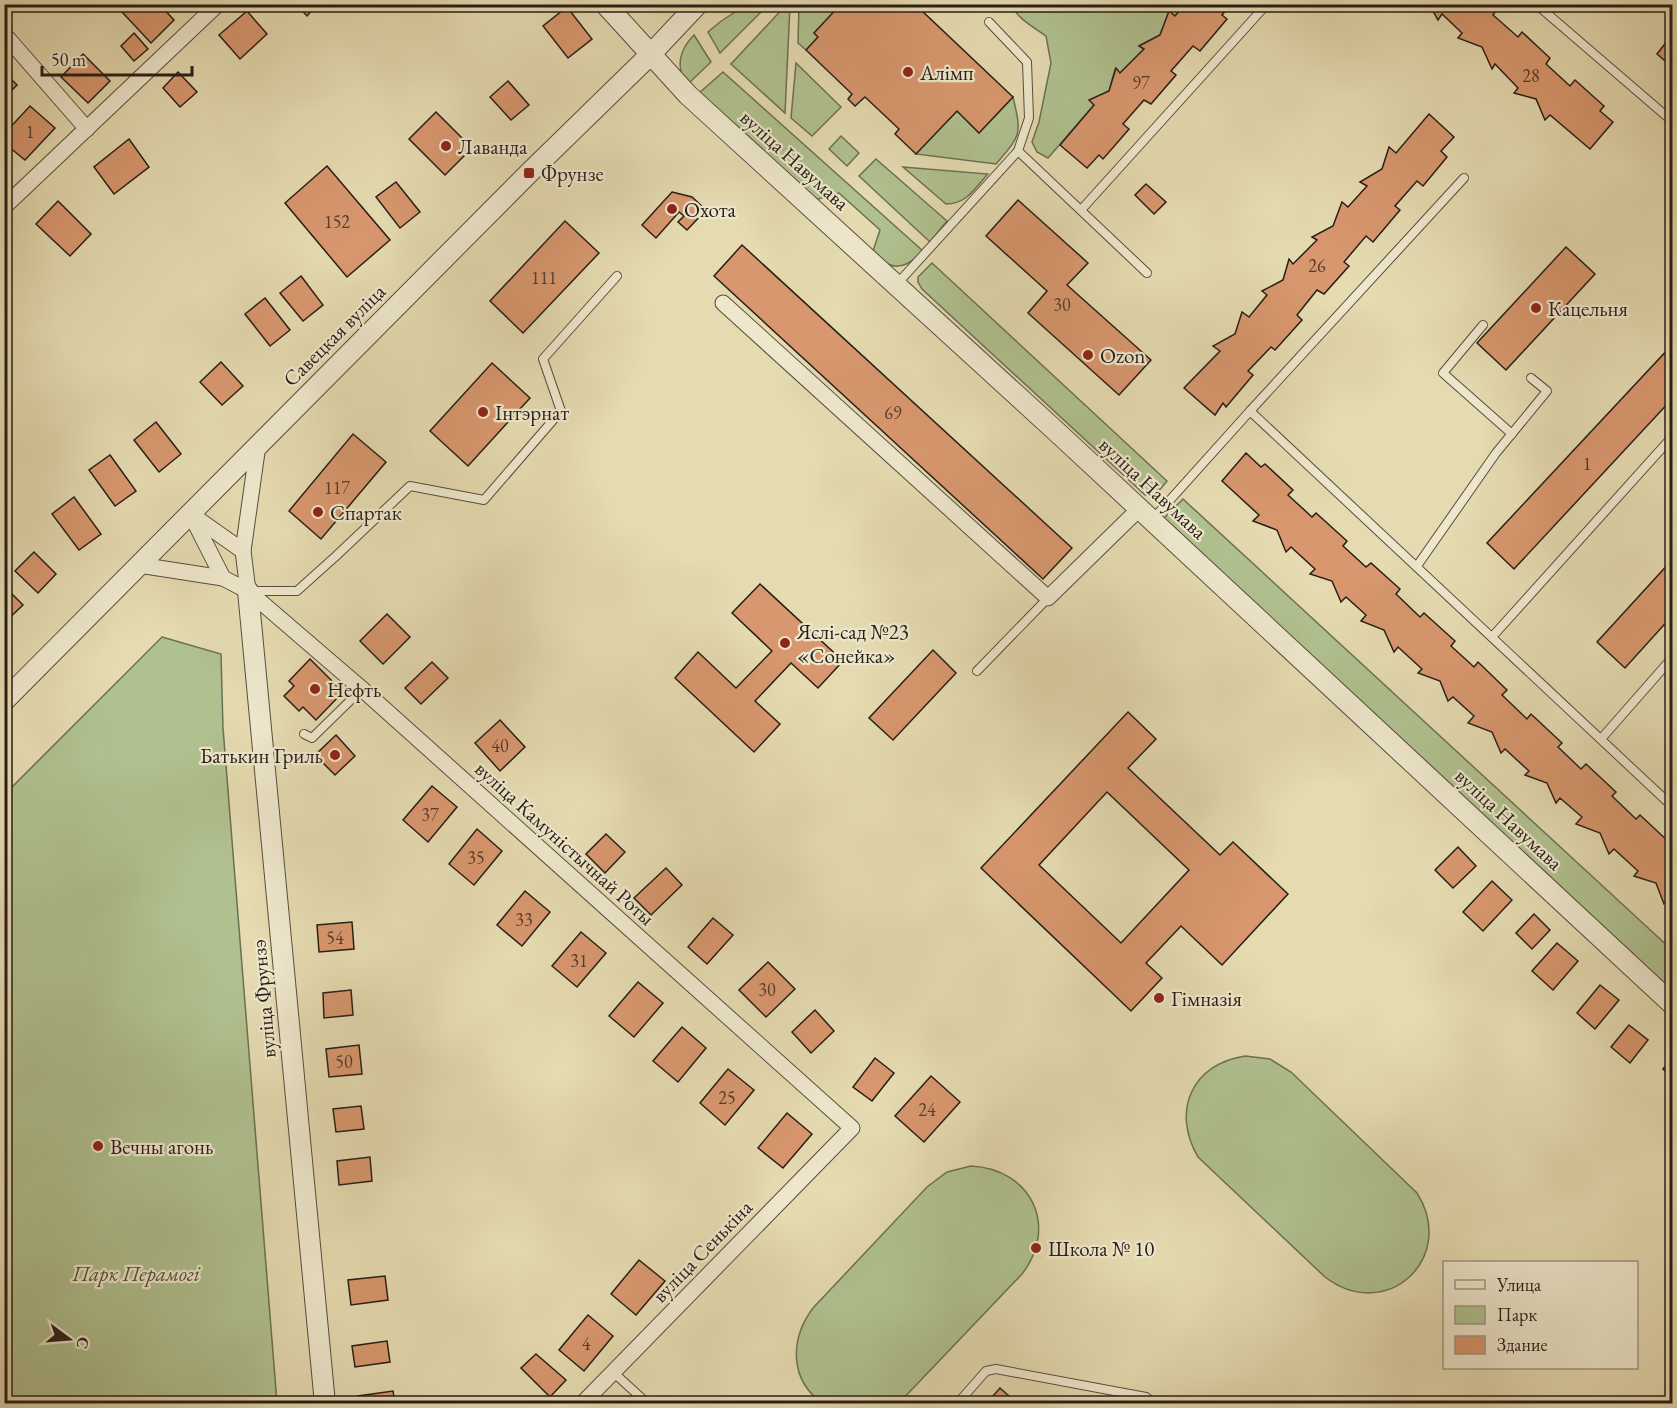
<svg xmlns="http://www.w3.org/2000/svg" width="1677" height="1408" font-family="'EB Garamond',serif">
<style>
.green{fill:#b0c18f;stroke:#6c7053;stroke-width:1.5}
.building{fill:#d8976e;stroke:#281e17;stroke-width:1.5;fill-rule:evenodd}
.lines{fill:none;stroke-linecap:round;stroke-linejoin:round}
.service-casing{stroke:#574d3d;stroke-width:10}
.minor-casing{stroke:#574d3d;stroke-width:17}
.tertiary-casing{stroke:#574d3d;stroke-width:22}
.service{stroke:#eee7cc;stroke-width:8}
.minor{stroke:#eee7cc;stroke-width:15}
.tertiary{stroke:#eee7cc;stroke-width:20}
.poi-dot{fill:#8f2418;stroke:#eee7cc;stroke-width:2}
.labels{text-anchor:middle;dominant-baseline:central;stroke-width:4.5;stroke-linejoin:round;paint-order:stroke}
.number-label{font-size:18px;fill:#543c2d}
.poi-label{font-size:21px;fill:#281e17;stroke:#eee7cc;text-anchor:start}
.street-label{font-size:21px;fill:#281e17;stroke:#eee7cc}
.park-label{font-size:21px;font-style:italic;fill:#514f3b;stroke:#eee7cc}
</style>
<rect width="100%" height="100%" fill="#e5dab0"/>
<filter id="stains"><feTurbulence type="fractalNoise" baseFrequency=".00333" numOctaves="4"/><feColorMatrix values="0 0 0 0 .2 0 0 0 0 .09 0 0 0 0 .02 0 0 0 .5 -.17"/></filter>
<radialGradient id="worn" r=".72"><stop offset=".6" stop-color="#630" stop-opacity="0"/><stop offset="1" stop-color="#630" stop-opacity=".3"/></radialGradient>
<g class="green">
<path d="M747 4 768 5 720 53 708 32 720 22Z"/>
<path d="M787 4 790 5 785 113 731 64Z"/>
<path d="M799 5H841L814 33 818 37 806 50 798 43Z"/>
<path d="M1012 5H1185L1175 16 1169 12 1160 35 1140 45 1144 49 1120 73 1115 69 1109 91 1090 100 1094 105 1048 158 1037 152 1032 142 1039 122 1051 63 1046 36C1035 28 1016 18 1012 5Z"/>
<path d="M694 35 711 62 688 84C674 68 680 49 694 35Z"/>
<path d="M796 63 841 107 812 136 791 118Z"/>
<path d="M723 72 923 251C915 260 901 271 888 264 883 262 877 255 873 251L880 230 839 193 815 200 698 94Z"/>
<path d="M1013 97C1022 135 1021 135 996 164L916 154 957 111 979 133Z"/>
<path d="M841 136 859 153 847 166 829 149Z"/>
<path d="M876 159 947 221 930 242 859 176Z"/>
<path d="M903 167 988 174C975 188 967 204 946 204Z"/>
<path d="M932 263 1167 481 1157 493 1145 495 922 289 918 282V277Z"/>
<path d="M1183 499 1672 950V990L1164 518Z"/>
<path d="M162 637 221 654 223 728 277 1403H5V794Z"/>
<path d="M1245 1056 1270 1059 1291 1072 1417 1193C1458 1258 1386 1324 1325 1277L1198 1157C1171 1111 1192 1064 1245 1056Z"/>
<path d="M971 1166C1031 1169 1059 1226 1022 1274L899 1403H822C789 1379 790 1339 813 1308L927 1187 947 1172Z"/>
</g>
<g class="building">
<path d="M130 4H159L174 20 151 43 122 12Z"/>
<path d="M296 4H318L307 16Z"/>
<path d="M841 4H921L919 8 1013 97 979 133 957 111 916 154 895 134 899 129 865 97 855 106 848 99 852 94 806 50 818 37 814 33Z"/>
<path d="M1185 4H1231L1222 15 1227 19 1200 51 1193 46 1171 71 1176 75 1151 104 1144 100 1123 124 1129 129 1117 143 1103 159 1099 155 1087 168 1060 145 1094 105 1089 100 1109 91 1116 68 1120 73 1144 49 1139 46 1160 35 1169 11 1175 16Z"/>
<path d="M1429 4H1494L1498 8 1493 15 1518 37 1522 32 1537 46 1550 58 1546 64 1570 86 1575 80 1604 106 1600 111 1613 122 1590 149 1550 115 1545 120 1536 99 1514 93 1518 88 1495 64 1492 69 1482 47 1458 38 1462 33 1442 14 1438 20Z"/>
<path d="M567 7 592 39 568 58 543 26Z"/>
<path d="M247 11 267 34 240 59 219 35Z"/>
<path d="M134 33 148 49 134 61 121 46Z"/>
<path d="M1672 35V67L1657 54Z"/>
<path d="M83 54 110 81 88 103 61 77Z"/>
<path d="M4 72 17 85 4 98Z"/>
<path d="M178 72 197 92 180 107 163 88Z"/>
<path d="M508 81 529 105 511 120 490 97Z"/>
<path d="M30 106 55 128 25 160 4 143V134Z"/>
<path d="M436 112 472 148 445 175 409 139Z"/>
<path d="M1429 114 1454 137 1441 151 1447 157 1423 186 1417 181 1395 206 1400 210 1373 242 1366 236 1344 262 1349 266 1324 294 1317 290 1297 315 1302 320 1275 350 1271 347 1248 371 1253 375 1226 407 1223 403 1215 415 1184 388 1220 351 1213 346 1235 334 1242 312 1249 317 1267 295 1262 291 1283 280 1289 259 1293 264 1317 240 1312 237 1333 226 1342 202 1348 207 1367 186 1360 182 1382 169 1389 147 1396 153Z"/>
<path d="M129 139 149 167 114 194 94 167Z"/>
<path d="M327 166 390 240 347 277 285 203Z"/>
<path d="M396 182 420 212 400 228 376 197Z"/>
<path d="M1146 184 1166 202 1154 214 1135 195Z"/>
<path d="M672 192 692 197 706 210 687 230 678 222 684 216 679 212 656 238 642 225Z"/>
<path d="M1018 200 1088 263 1067 285 1151 360 1119 395 1028 313 1047 291 986 236Z"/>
<path d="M58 201 91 234 70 256 36 224Z"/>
<path d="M565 221 599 253 523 333 490 301Z"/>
<path d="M742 245 1072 548 1043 579 714 276Z"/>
<path d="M1566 247 1595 274 1506 370 1477 343Z"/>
<path d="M301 276 323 305 303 321 280 293Z"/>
<path d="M265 298 290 330 270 346 245 314Z"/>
<path d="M1672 345V399L1514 569 1487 543Z"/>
<path d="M221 362 243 386 222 405 200 382Z"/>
<path d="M492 363 530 398 468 466 430 431Z"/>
<path d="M156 422 181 454 159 472 134 440Z"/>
<path d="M353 434 386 462 321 539 289 511Z"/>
<path d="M1246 453 1261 467 1265 464 1293 490 1288 495 1312 517 1316 513 1347 541 1343 546 1366 567 1371 563 1400 589 1396 594 1420 617 1424 613 1455 641 1451 646 1474 667 1478 662 1507 690 1502 695 1527 719 1531 714 1562 743 1558 747 1581 769 1586 764 1616 792 1612 796 1636 819 1640 815 1670 843 1666 848 1672 853V902L1669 899 1664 904 1656 883 1634 876 1638 871 1614 849 1609 854 1600 833 1576 824 1582 817 1560 798 1556 803 1547 783 1525 775 1529 771 1505 749 1501 753 1492 732 1468 723 1474 716 1453 697 1448 701 1440 681 1418 673 1422 669 1398 647 1394 652 1384 630 1361 621 1366 615 1346 597 1341 602 1332 581 1310 574 1315 569 1291 547 1286 552 1277 530 1253 521 1259 515 1222 481Z"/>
<path d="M110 455 136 491 115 506 89 470Z"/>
<path d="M74 497 101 534 79 550 52 514Z"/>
<path d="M34 552 56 574 38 593 15 571Z"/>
<path d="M1672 560V616L1625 668 1597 642Z"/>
<path d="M760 584 843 661 818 688 791 663 755 701 780 724 754 752 675 678 698 652 736 688 772 651 732 613Z"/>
<path d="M4 586 23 605 4 623Z"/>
<path d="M387 614 410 637 383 664 360 641Z"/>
<path d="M933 650 956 673 893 740 869 718Z"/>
<path d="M310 659 343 692 316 720 303 707 299 711 284 696 294 686 289 681Z"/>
<path d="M432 662 448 678 421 704 405 688Z"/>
<path d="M1128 712 1156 739 1128 768 1220 855 1233 842 1288 894 1222 965 1181 926 1146 963 1162 978 1131 1011 981 868ZM1107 792 1189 870 1121 943 1039 865Z"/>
<path d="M500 720 525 747 500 771 475 743Z"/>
<path d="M336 735 355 756 335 775 315 755Z"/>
<path d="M432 786 457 807 428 842 403 820Z"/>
<path d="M477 829 502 851 474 885 449 864Z"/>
<path d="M606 834 625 852 605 873 586 854Z"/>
<path d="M1458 847 1476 866 1453 888 1435 870Z"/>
<path d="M666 868 682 885 651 915 634 898Z"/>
<path d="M1492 881 1512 900 1483 931 1463 912Z"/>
<path d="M525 891 550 912 522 946 497 925Z"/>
<path d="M1534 914 1550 930 1532 949 1516 933Z"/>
<path d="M713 918 733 935 707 964 688 947Z"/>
<path d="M352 922 354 949 319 952 317 925Z"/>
<path d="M581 932 606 953 577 987 552 966Z"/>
<path d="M1557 943 1578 961 1553 990 1532 971Z"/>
<path d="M768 962 795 989 766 1017 739 990Z"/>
<path d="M638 982 663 1003 634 1037 609 1016Z"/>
<path d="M1600 985 1619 1000 1595 1029 1577 1013Z"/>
<path d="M351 990 353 1015 324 1018 323 993Z"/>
<path d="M815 1010 834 1031 811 1053 792 1032Z"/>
<path d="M1629 1025 1648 1040 1630 1063 1611 1047Z"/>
<path d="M682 1027 706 1048 678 1082 653 1061Z"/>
<path d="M359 1045 362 1074 329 1077 326 1049Z"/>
<path d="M875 1058 894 1073 872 1101 853 1087Z"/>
<path d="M1672 1058V1078L1663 1069Z"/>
<path d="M728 1069 754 1090 725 1125 700 1103Z"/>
<path d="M931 1076 960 1102 924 1142 895 1116Z"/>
<path d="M361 1106 364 1129 336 1132 333 1109Z"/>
<path d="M787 1113 812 1134 783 1168 758 1148Z"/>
<path d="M370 1157 372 1181 339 1185 337 1161Z"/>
<path d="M639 1260 665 1281 636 1315 611 1294Z"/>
<path d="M385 1276 388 1300 351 1305 348 1280Z"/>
<path d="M588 1315 613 1336 584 1371 559 1350Z"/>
<path d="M387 1341 390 1362 355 1367 352 1346Z"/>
<path d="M536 1354 566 1380 550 1397 521 1368Z"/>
<path d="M1000 1388 1018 1404H986Z"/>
<path d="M393 1391 395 1404H359L358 1396Z"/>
</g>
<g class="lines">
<g class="service-casing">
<g id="service">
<path d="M1536 4 1672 121"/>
<path d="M1018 151 1147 273"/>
<path d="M1081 210 1267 4"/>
<path d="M897 284 1018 151 1029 118 1027 62 989 22"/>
<path d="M1483 325 1443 373 1512 434"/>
<path d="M1250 411 1464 178"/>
<path d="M1152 520 1250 411 1672 806"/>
<path d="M1417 566 1496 453 1547 391 1531 378"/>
<path d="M250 591H297L336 556 410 486 484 500 561 411 543 359 617 276"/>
<path d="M1492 637 1672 437"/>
<path d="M977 671 1048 598"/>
<path d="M304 734 312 738 362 689"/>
<path d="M1601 739 1672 658"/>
<path d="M613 1372 648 1404"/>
<path d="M957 1404 986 1371 996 1369 1146 1397 1155 1404"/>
</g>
</g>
<g class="minor-casing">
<g id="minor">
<path d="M4 34 87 129"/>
<path d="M4 207 218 4"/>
<path d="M723 303 1048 598 1139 509"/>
<path d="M190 513 223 578 248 591 362 689 852 1128 582 1404"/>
<path d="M192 515 243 551"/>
<path d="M139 565 223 578"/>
<path d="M248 591 243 551 258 445"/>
</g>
</g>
<g class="tertiary-casing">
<g id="tertiary">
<path d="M605 4 688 95 1058 433 1672 1004"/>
<path d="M248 591 325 1404"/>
<path d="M4 701 529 173 650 55 698 4"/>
</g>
</g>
<use href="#service" class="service"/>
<use href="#minor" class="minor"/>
<use href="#tertiary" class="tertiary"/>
</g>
<g class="poi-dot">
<circle cx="908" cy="72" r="6"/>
<circle cx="446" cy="146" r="6"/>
<rect x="523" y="167" width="12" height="12" rx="3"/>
<circle cx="672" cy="209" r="6"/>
<circle cx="1536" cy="308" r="6"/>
<circle cx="1088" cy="355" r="6"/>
<circle cx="483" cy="412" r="6"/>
<circle cx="318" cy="512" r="6"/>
<circle cx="785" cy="643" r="6"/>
<circle cx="315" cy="689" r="6"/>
<circle cx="335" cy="755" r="6"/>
<circle cx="1159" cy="998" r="6"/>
<circle cx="98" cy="1146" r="6"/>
<circle cx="1036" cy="1248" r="6"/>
</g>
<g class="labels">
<g class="number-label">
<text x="1531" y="75">28</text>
<text x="1141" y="82">97</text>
<text x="30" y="131">1</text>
<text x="337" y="221">152</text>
<text x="1317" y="265">26</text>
<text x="544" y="277">111</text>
<text x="1062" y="304">30</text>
<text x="893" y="412">69</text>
<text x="1587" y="463">1</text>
<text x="337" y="487">117</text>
<text x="500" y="745">40</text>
<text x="430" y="814">37</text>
<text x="476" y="857">35</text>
<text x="524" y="919">33</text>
<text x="335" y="937">54</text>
<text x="579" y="960">31</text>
<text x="767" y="989">30</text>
<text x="344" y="1061">50</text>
<text x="727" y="1097">25</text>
<text x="927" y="1109">24</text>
<text x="586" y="1343">4</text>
</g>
<g class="poi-label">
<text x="920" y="72">Алімп</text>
<text x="458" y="146">Лаванда</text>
<text x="541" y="173">Фрунзе</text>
<text x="684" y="209">Охота</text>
<text x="1548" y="308">Кацельня</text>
<text x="1100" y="355">Ozon</text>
<text x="495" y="412">Інтэрнат</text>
<text x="330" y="512">Спартак</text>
<text x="797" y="631">Яслі-сад №23<tspan x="797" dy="24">«Сонейка»</tspan></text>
<text x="327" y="689">Нефть</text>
<text x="323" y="755" text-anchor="end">Батькин Гриль</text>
<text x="1171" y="998">Гімназія</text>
<text x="110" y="1146">Вечны агонь</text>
<text x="1048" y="1248">Школа № 10</text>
</g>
<g class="street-label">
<text transform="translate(795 160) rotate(42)">вуліца Навумава</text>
<text transform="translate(334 335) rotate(-45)">Савецкая вуліца</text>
<text transform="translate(1153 488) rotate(43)">вуліца Навумава</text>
<text transform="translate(1509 819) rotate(43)">вуліца Навумава</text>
<text transform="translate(565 843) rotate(42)">вуліца Камуністычнай Роты</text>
<text transform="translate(263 999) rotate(-95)">вуліца Фрунзэ</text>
<text transform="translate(702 1251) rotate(-46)">вуліца Сенькіна</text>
</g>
<g class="park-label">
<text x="136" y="1273">Парк Перамогі</text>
</g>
</g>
<rect width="1677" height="1408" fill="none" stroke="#e5dab0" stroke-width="24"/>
<rect x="6" y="6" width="1665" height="1396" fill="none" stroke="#281e17" stroke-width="3"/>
<rect x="12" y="12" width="1653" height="1384" fill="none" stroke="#281e17" stroke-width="1.5"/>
<rect x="1443" y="1261" width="195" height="108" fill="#eee7cc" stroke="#9f9784" stroke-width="1.5"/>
<rect x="1455" y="1280" width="30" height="9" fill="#eee7cc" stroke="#9f9784" stroke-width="1.5"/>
<text x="1497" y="1291" font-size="18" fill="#281e17">Улица</text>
<rect x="1455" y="1306" width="30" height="18" fill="#b0c18f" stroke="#9f9784" stroke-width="1.5"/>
<text x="1497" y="1321" font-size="18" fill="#281e17">Парк</text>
<rect x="1455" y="1336" width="30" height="18" fill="#d8976e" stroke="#9f9784" stroke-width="1.5"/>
<text x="1497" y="1351" font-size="18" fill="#281e17">Здание</text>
<g transform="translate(69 1339) rotate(106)" stroke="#eee7cc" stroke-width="4.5" paint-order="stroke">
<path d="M0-4.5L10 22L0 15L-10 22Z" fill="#281e17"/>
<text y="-9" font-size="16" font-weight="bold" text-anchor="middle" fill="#281e17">С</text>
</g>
<path d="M42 66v9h150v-9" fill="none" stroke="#281e17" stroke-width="3"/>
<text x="51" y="66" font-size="18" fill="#281e17" stroke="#eee7cc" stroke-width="4.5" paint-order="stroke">50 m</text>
<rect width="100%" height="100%" filter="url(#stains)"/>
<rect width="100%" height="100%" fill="url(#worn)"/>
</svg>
